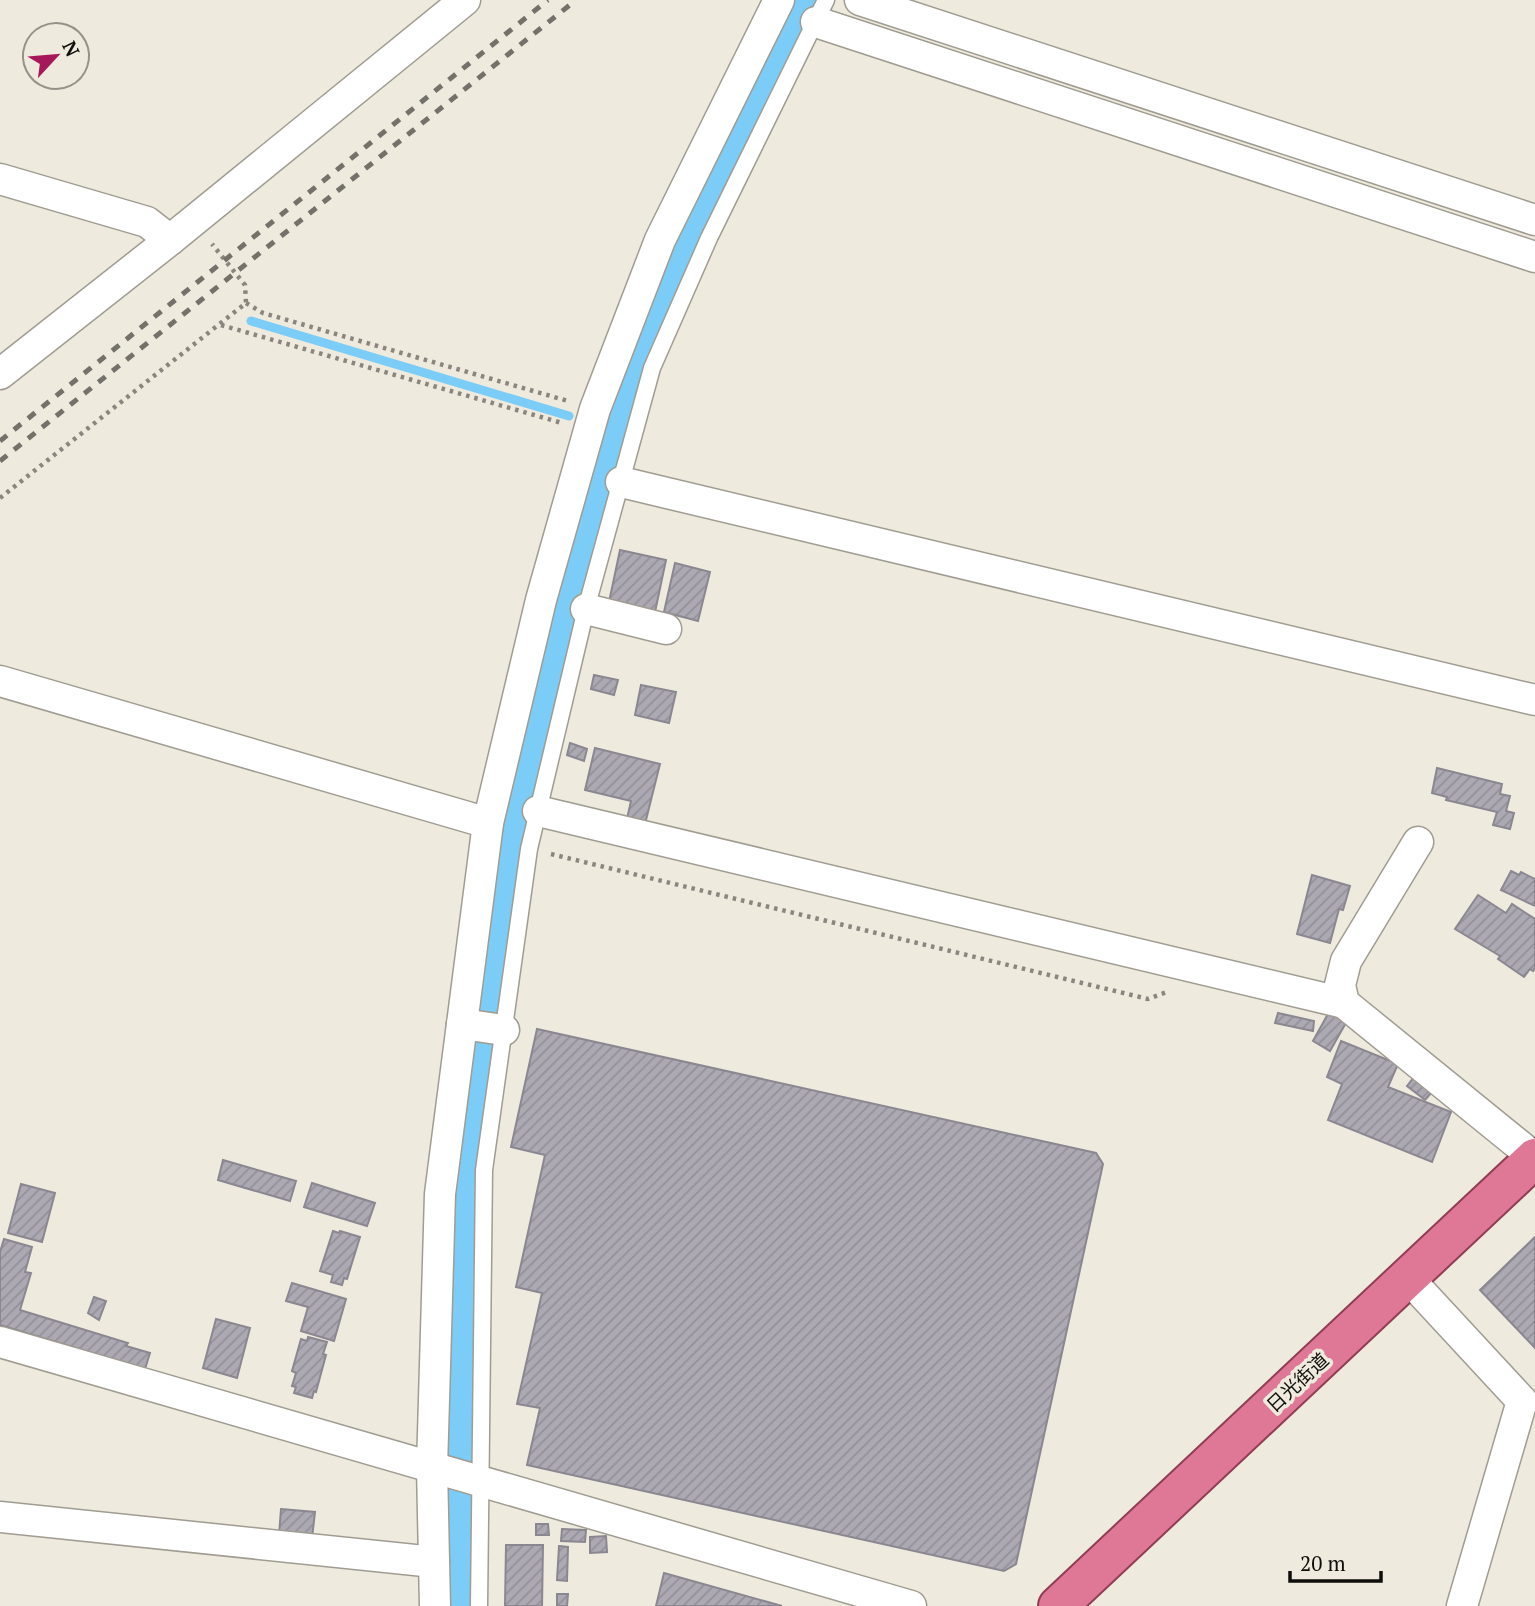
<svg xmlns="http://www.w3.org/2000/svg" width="1535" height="1606" font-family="'PT Serif','Noto Sans JP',serif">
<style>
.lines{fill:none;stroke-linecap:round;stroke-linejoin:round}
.stream{stroke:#7bcdf8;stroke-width:9}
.river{stroke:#7bcdf8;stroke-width:54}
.building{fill:url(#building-hatch);stroke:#8b8791;stroke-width:2}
.service-casing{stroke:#a09c92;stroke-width:19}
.minor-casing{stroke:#a09c92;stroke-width:33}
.trunk-casing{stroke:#903d54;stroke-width:42}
.path{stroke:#8a867f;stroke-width:4.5;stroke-dasharray:3.5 5;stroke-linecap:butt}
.service{stroke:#fff;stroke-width:16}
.minor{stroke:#fff;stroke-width:30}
.trunk{stroke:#de7896;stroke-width:38}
.rail{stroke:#737169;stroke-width:5;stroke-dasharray:9 9;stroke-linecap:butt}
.labels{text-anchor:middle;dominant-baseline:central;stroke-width:7;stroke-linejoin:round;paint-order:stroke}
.street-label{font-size:19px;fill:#100e0b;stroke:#eeeade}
</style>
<defs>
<pattern id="building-hatch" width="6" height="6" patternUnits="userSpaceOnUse" patternTransform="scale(1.75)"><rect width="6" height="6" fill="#ada9b3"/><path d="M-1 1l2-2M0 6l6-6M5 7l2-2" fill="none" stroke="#949099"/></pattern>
</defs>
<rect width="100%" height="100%" fill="#eeeade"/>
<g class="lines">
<path class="stream" d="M251 321 569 416"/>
<path class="river" d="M454 1606 453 1558 460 1193 511 838 565 601 634 362 670 266 803 0"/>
</g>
<g class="building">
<path d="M620 550 666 560 655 612 609 602Z"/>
<path d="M675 563 710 572 698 621 664 612Z"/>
<path d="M594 675 618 680 614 695 591 689Z"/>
<path d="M641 685 676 692 669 723 635 715Z"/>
<path d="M570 743 587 749 584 761 567 755Z"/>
<path d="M595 748 660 764 644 828 626 823 631 801 585 790Z"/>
<path d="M1437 768 1502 784 1500 794 1510 796 1506 811 1514 813 1510 829 1493 825 1497 812 1446 800 1447 797 1432 793Z"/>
<path d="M1511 871 1519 875 1521 872 1535 879V906L1501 890Z"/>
<path d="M1312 875 1350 886 1343 910 1339 909 1330 943 1297 934Z"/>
<path d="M1478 895 1506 913 1512 904 1535 919V968L1533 971 1530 969 1524 977 1498 959 1500 956 1455 929Z"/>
<path d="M1329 1012 1347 1021 1330 1051 1313 1041Z"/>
<path d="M1278 1013 1314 1021 1313 1031 1275 1023Z"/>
<path d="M537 1029 1096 1153 1103 1164 1016 1564 1004 1571 527 1465 540 1408 517 1404 542 1293 516 1287 545 1155 511 1147Z"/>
<path d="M1341 1041 1398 1064 1388 1087 1451 1112 1432 1162 1328 1120 1342 1084 1327 1077Z"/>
<path d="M1414 1077 1432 1092 1425 1100 1407 1086Z"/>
<path d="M223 1160 296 1181 290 1201 218 1180Z"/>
<path d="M312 1183 375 1203 367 1226 304 1207Z"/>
<path d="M21 1184 55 1193 42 1242 8 1233Z"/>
<path d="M333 1231 339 1233 340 1231 360 1237 347 1279 344 1278 342 1285 331 1282 333 1275 320 1271Z"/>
<path d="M1535 1237V1348L1480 1290Z"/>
<path d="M4 1239 32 1247 25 1272 31 1273 20 1310 128 1343 126 1346 150 1353 145 1369 0 1325V1252Z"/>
<path d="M292 1283 346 1299 334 1341 301 1331 308 1307 286 1301Z"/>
<path d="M94 1297 106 1301 99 1320 88 1313Z"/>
<path d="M216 1319 250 1328 237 1378 203 1368Z"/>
<path d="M308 1337 327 1342 323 1354 326 1355 316 1392 314 1391 312 1398 294 1393 296 1387 292 1386 296 1373 292 1371 301 1339 307 1341Z"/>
<path d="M281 1509 315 1512 312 1538 279 1535Z"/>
<path d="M536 1524H548L549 1535H536Z"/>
<path d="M562 1529 586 1530 585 1542 561 1541Z"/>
<path d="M606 1536 607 1552 590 1553V1537Z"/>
<path d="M506 1545H543L542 1606H505Z"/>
<path d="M559 1546 568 1547 567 1581 557 1580Z"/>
<path d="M664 1573 782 1606H656Z"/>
<path d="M557 1594H568L567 1606H557Z"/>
</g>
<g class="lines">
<g class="service-casing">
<path id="service" d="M479 1606 484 1170 529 849 586 609 652 368 709 238 826 0"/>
</g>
<g class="minor-casing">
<g id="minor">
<path d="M860 0 1535 220"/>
<path d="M816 22 1535 257"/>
<path d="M0 179 147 222 170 240"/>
<path d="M0 374 170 240 465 0"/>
<path d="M621 482 1535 700"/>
<path d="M586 609 666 629"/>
<path d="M0 681 488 823"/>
<path d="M538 811 1344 1003"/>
<path d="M1418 842 1346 961 1340 985 1344 1003 1535 1158"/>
<path d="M462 1024 504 1030"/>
<path d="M1408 1278 1522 1401 1462 1606"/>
<path d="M0 1342 911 1606"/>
<path d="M0 1517 434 1562"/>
<path d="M435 1606 432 1468 440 1194 488 823 541 600 595 409 660 240 779 0"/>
</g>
</g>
<g class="trunk-casing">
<path id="trunk" d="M1058 1606 1535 1158"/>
</g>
<g class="path">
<path d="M246 303 263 313 568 401"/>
<path d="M221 325 562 423"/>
<path d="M0 498 246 303 245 285 212 244"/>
<path d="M551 854 1148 999 1167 992"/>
</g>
<use href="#service" class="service"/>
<use href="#minor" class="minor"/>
<use href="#trunk" class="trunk"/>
<g class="rail">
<path d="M0 441 548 0"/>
<path d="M0 461 576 0"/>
</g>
</g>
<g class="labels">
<g class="street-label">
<text transform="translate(1297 1382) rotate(-43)">日光街道</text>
</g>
</g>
<g transform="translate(56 56) rotate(64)"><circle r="33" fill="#eeeade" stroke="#95928a" stroke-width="2"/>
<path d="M0-5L12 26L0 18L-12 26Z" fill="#a6185a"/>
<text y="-10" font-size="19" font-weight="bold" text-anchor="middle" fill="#100e0b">N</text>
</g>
<path d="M1290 1571v10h91v-10" fill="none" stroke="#100e0b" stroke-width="3.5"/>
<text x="1300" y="1571" font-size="21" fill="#100e0b" stroke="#eeeade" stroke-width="5" paint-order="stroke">20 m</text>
</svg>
